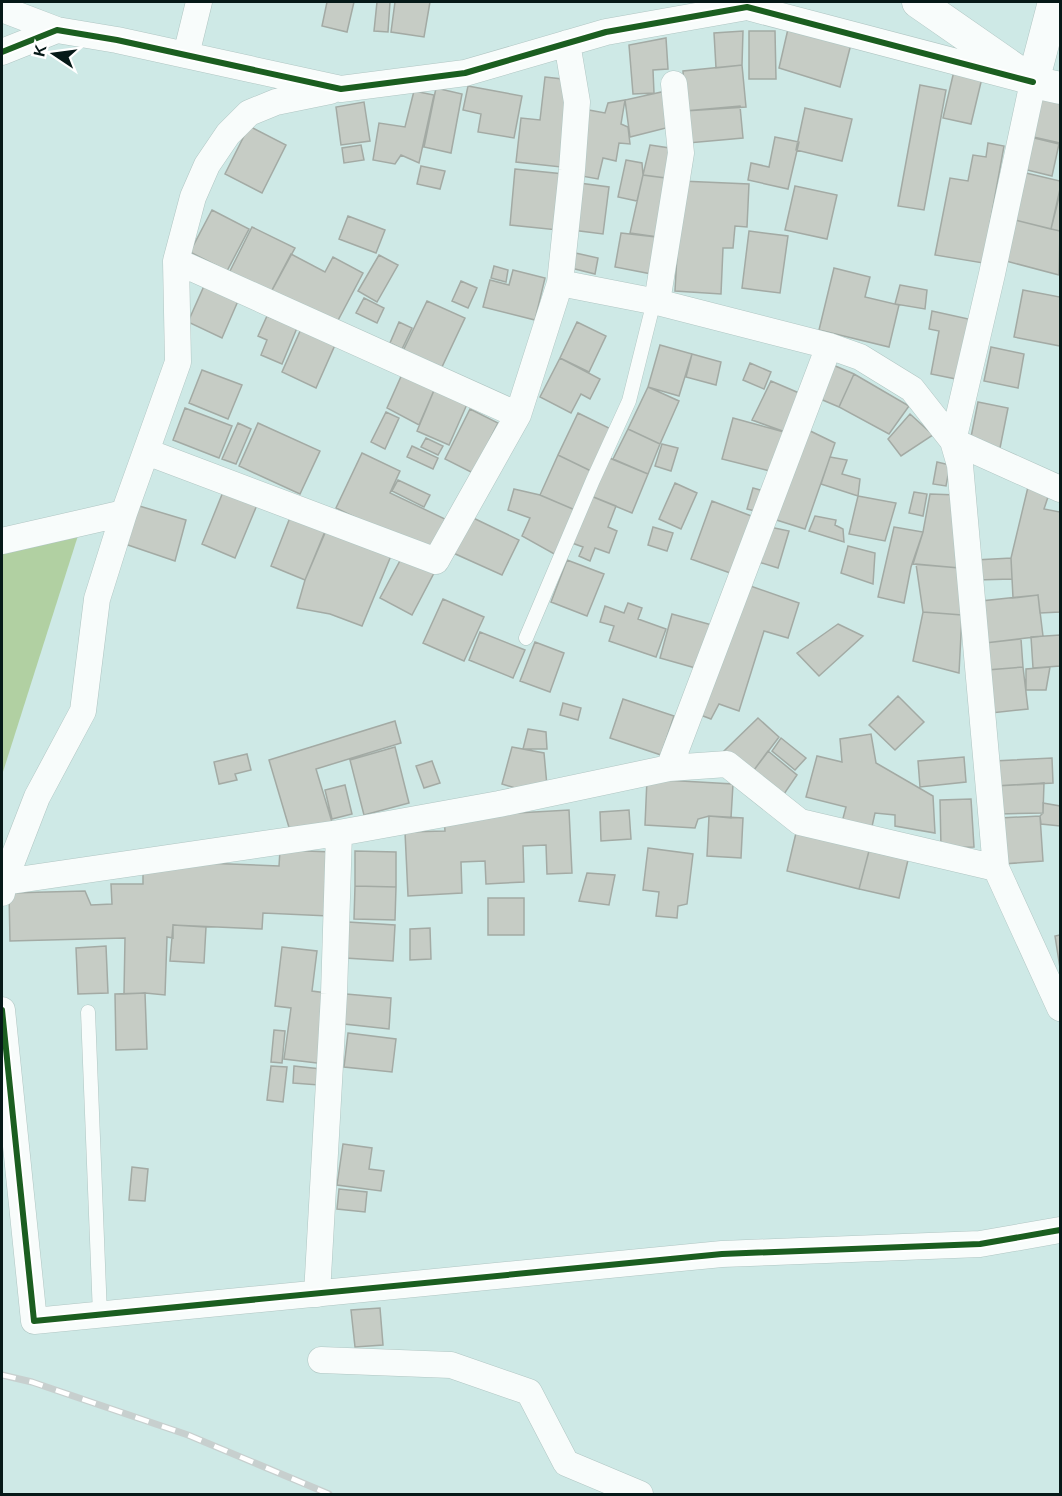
<svg xmlns="http://www.w3.org/2000/svg" width="1062" height="1496" font-family="Arial,sans-serif">
<rect width="100%" height="100%" fill="#cee9e6"/>
<!-- forest -->
<path fill="#b1d0a2" d="M82 523 2 775V541Z"/>
<!-- building -->
<path fill="#c6ccc5" stroke="#a3aaa4" stroke-width="1.5" d="M327 2H354L347 32 322 26Z
M377 2H390L388 32 374 31Z
M395 2H430L424 37 391 32Z
M788 29 851 44 840 87 779 68Z
M743 31 742 65 716 68 714 33Z
M749 31H775L776 79H749Z
M666 38 668 69 653 70 654 93 633 94 629 45Z
M742 65 746 107 685 111 683 71Z
M954 71 982 78 971 124 943 118Z
M545 77 571 80 561 167 516 162 521 118 540 120Z
M920 85 946 90 924 210 898 206Z
M468 86 522 96 514 138 478 132 481 114 463 110Z
M436 88 462 94 451 153 424 147Z
M414 91 434 95 419 163 401 155 395 164 373 160 379 123 405 127Z
M666 91 670 127 630 137 625 100Z
M1037 96 1060 101V143L1029 136Z
M625 100 621 124 628 127 630 144 619 143 616 161 603 158 598 179 576 175 583 109 605 113 608 103Z
M364 102 370 141 341 145 336 107Z
M740 106 743 138 688 143 685 111Z
M805 108 852 119 842 161 796 150Z
M249 126 286 145 262 193 225 174Z
M1026 136 1059 144 1052 176 1019 168Z
M775 137 799 142 788 189 748 180 751 163 769 167Z
M988 143 1004 146 983 263 935 255 950 178 968 181 973 155 986 157Z
M361 145 364 160 344 163 342 148Z
M650 145 676 149 673 179 643 175Z
M626 160 642 163 643 175 637 201 618 197Z
M421 166 445 171 440 189 417 184Z
M515 169 564 174 558 230 510 225Z
M1026 173 1060 181V189L1051 229 1015 220Z
M643 175 673 179 665 238 630 233Z
M681 181 749 184 747 227 735 226 733 248H723L721 294 675 291Z
M579 183 609 187 603 234 572 230Z
M795 186 837 195 827 239 785 230Z
M1059 197H1060V231L1051 229Z
M212 210 249 229 227 271 190 252Z
M348 216 385 230 376 253 339 239Z
M1015 220 1060 231 1059 275 1006 261Z
M252 227 295 248 271 292 227 277Z
M749 231 788 236 780 293 742 288Z
M621 233 665 238 662 276 615 267Z
M571 252 598 258 595 274 567 267Z
M291 254 325 272 333 257 363 273 335 326 271 292Z
M379 255 398 265 377 302 358 291Z
M494 266 508 270 506 282 491 278Z
M834 268 870 277 865 297 899 305 889 347 819 330Z
M513 270 545 278 535 320 483 307 490 280 509 285Z
M461 281 477 288 468 308 452 301Z
M900 285 927 290 925 309 895 304Z
M204 286 238 301 222 338 188 322Z
M1023 290 1060 297V346L1014 337Z
M364 298 384 308 377 323 356 313Z
M427 301 465 318 441 369 403 351Z
M932 311 973 320 961 380 931 374 939 331 929 329Z
M267 316 297 328 282 364 261 355 267 340 258 336Z
M399 322 412 328 402 349 390 343Z
M577 322 606 336 589 372 560 358Z
M301 329 335 345 316 388 282 372Z
M660 345 692 354 679 396 648 387Z
M991 347 1024 354 1018 388 984 381Z
M692 354 721 362 716 385 686 377Z
M560 358 600 379 590 399 581 394 571 413 540 397Z
M750 363 771 372 764 389 743 380Z
M833 365 854 374 839 407 818 398Z
M202 370 242 385 228 419 189 403Z
M403 372 435 388 419 425 387 408Z
M854 374 909 406 889 434 839 407Z
M771 381 806 396 788 433 752 420Z
M648 387 679 401 660 444 628 429Z
M435 388 468 402 449 445 417 431Z
M978 402 1008 408 999 453 969 447Z
M185 408 232 426 219 458 173 440Z
M470 409 498 423 473 473 445 459Z
M386 412 399 418 385 449 371 442Z
M578 413 613 430 593 472 558 455Z
M910 414 933 435 901 456 888 439Z
M733 418 784 432 774 472 722 459Z
M238 423 251 429 236 464 222 459Z
M258 423 320 451 300 494 239 466Z
M802 427 835 443 805 529 770 518Z
M628 429 660 444 648 474 613 459Z
M426 438 443 446 438 455 421 447Z
M662 444 678 448 671 471 655 466Z
M412 446 438 458 433 469 407 457Z
M362 453 400 471 390 493 445 519 429 553 336 508Z
M558 455 593 472 575 510 540 495Z
M607 457 648 474 632 513 591 496Z
M830 457 847 460 842 474 860 479 858 496 821 484Z
M937 462 950 465 946 486 933 484Z
M398 480 430 495 424 507 392 491Z
M675 483 697 493 681 529 659 519Z
M1028 487 1049 494 1044 509 1060 512V612L1040 613 1038 595 1013 598 1011 558Z
M753 488 764 491 759 512 747 509Z
M514 489 540 495 575 510 556 555 522 536 530 518 508 510Z
M223 492 257 505 235 558 202 544Z
M914 492 927 494 923 516 909 513Z
M930 494 957 495 959 568 913 564 923 532Z
M591 496 616 506 608 527 617 531 609 553 595 548 590 561 579 556 583 547 572 543Z
M858 496 896 503 885 541 849 534Z
M712 501 754 517 733 574 691 559Z
M136 505 186 520 175 561 122 543Z
M291 515 326 529 305 580 271 566Z
M467 515 519 540 502 575 451 552Z
M815 516 836 520 835 525 843 529 844 542 809 531Z
M328 526 393 551 362 626 330 614 297 608 305 580Z
M765 526 789 531 778 568 752 560Z
M653 527 673 533 667 551 648 545Z
M894 527 923 532 911 567 904 603 878 597Z
M848 546 875 553 873 584 841 573Z
M402 557 434 573 412 615 380 598Z
M1011 558 1012 579 976 580 975 560Z
M567 560 604 574 587 616 551 602Z
M916 564 959 568 962 615 923 612Z
M739 582 799 603 788 638 764 631 739 711 719 704 711 719 690 711Z
M1038 595 1043 636 985 643 981 601Z
M443 599 484 617 464 661 423 643Z
M628 603 642 608 638 619 666 629 656 657 609 641 614 626 600 622 605 606 624 613Z
M923 612 962 615 959 673 913 661Z
M672 614 712 625 699 669 660 658Z
M838 624 863 636 819 676 797 653Z
M480 632 525 650 513 678 469 660Z
M1060 635V666L1033 668 1031 637Z
M1021 639 1023 667 987 670 985 643Z
M535 642 564 653 550 692 520 681Z
M1023 667 1028 709 991 713 987 670Z
M1050 667 1046 690H1026V669Z
M898 696 924 722 895 750 869 725Z
M623 699 674 716 661 755 610 738Z
M563 703 581 708 578 720 560 715Z
M758 718 779 737 751 774 724 751Z
M395 721 401 743 316 769 332 822 291 834 269 760Z
M528 729 546 732 547 749H523Z
M871 734 876 763 933 796 935 833 895 826V815L875 813 871 831 841 826 846 807 806 797 817 756 842 762 840 739Z
M781 738 806 758 795 770 772 751Z
M395 747 409 803 364 815 350 760Z
M512 747 544 753 547 786 525 791 502 784Z
M768 751 797 775 782 797 751 774Z
M247 754 251 770 235 774 237 780 219 784 214 762Z
M964 757 966 782 920 787 918 761Z
M1052 758 1053 783 996 786 994 761Z
M432 761 440 783 424 788 416 766Z
M647 779 733 784 731 818 709 816 698 819 695 828 645 825Z
M1044 783 1043 813 999 814 996 786Z
M345 785 352 814 332 819 325 790Z
M971 799 974 847 941 848 940 800Z
M1043 803 1060 806V826L1041 824 1040 816 1043 813Z
M569 810 572 873 547 874 546 845 523 846 524 882 486 884 485 861 461 862 462 893 408 896 405 832 445 831 444 817Z
M629 810 631 839 601 841 600 812Z
M709 816 743 818 741 858 707 856Z
M1040 816 1043 861 1003 864 999 818Z
M796 833 869 851 859 889 787 871Z
M648 848 693 854 687 904 678 906 677 918 656 916 659 892 643 890Z
M280 850 332 852 329 916 263 913 262 929 173 925V938L167 937 165 995 145 993 124 994 125 938 10 941 9 893 85 891 91 905 112 904 111 884H143V871L178 862 279 866Z
M355 851 396 852V887L355 886Z
M869 851 908 860 899 898 859 889Z
M587 873 615 875 609 905 579 901Z
M355 886 396 887 395 920 354 919Z
M488 898H524V935H488Z
M348 922 395 925 393 961 345 958Z
M173 925 206 927 204 963 170 961Z
M430 928 431 959 410 960V929Z
M1060 935V968L1055 936Z
M106 946 108 993 78 994 76 948Z
M282 947 317 951 312 991 334 994 325 1064 284 1059 291 1008 275 1006Z
M145 993 147 1049 116 1050 115 994Z
M346 994 391 998 389 1029 344 1024Z
M274 1030 285 1031 282 1063 271 1062Z
M348 1033 396 1039 392 1072 344 1067Z
M271 1066 287 1067 283 1102 267 1100Z
M294 1066 321 1069 319 1085 293 1083Z
M343 1144 372 1148 369 1169 384 1171 381 1191 337 1185Z
M132 1167 148 1169 145 1201 129 1200Z
M339 1189 367 1192 365 1212 337 1209Z
M380 1308 383 1345 355 1347 351 1310Z"/>
<g fill="none" stroke-linecap="round" stroke-linejoin="round">
<defs>
<path id="service" d="M526 638 593 480 629 401 654 301
M88 1012 100 1315"/>
<path id="minor" d="M2 9 57 30
M2 52 57 30 117 40 341 89 465 73 606 32 747 7 1033 82 992 274 953 441
M186 55 199 2
M176 261 518 415 560 283 657 302 829 346 860 357 912 389 953 441
M560 283 572 170 577 102 567 43
M657 302 681 153 674 84
M147 452 436 561 518 415
M1060 489 953 441 960 465 996 868 1060 1008
M2 541 124 513
M669 768 829 346
M4 882 37 797 83 711 97 599 124 513 178 362 176 261 193 197 207 165 228 134 249 113 276 102 330 91
M2 893 4 882 339 833 499 804 669 768 727 764 800 822 996 868
M2 1010 34 1321 722 1254 980 1244 1060 1230
M317 1294 334 994 339 833
M321 1360 451 1365 529 1392 566 1463 640 1494"/>
<path id="tertiary" d="M918 2 1033 82 1060 88
M1033 82 1054 2"/>
</defs>
<!-- service casing -->
<use href="#service" stroke="#b0c6c3" stroke-width="15"/>
<!-- minor casing -->
<use href="#minor" stroke="#b0c6c3" stroke-width="27"/>
<!-- tertiary casing -->
<use href="#tertiary" stroke="#b0c6c3" stroke-width="33"/>
<!-- service -->
<use href="#service" stroke="#f8fcfb" stroke-width="14"/>
<!-- minor -->
<use href="#minor" stroke="#f8fcfb" stroke-width="26"/>
<!-- tertiary -->
<use href="#tertiary" stroke="#f8fcfb" stroke-width="32"/>
<defs>
<path id="rail" d="M2 1375 32 1382 188 1435 329 1494"/>
</defs>
<!-- rail casing -->
<use href="#rail" stroke="#c7cfce" stroke-width="7"/>
<!-- rail -->
<use href="#rail" stroke="#fff" stroke-width="4.5" stroke-dasharray="14" stroke-linecap="butt"/>
<defs>
<path id="cycleway" d="M2 52 57 30 117 40 341 89 465 73 606 32 747 7 1033 82
M2 1010 34 1321 722 1254 980 1244 1060 1230"/>
</defs>
<!-- cycleway casing -->
<use href="#cycleway" stroke="#fff" stroke-width="10"/>
<!-- cycleway -->
<use href="#cycleway" stroke="#1b5e20" stroke-width="6"/>
</g>
<!-- border -->
<rect width="1062" height="1496" fill="none" stroke="#061918" stroke-width="6"/>
<!-- north arrow -->
<g transform="translate(54 54) rotate(283)" stroke="#ffffff" stroke-width="4.5" paint-order="stroke">
<path d="M0-4.5L10 22L0 15L-10 22Z" fill="#061918"/>
<text y="-9" font-size="16" font-weight="bold" text-anchor="middle" fill="#061918">K</text>
</g>
</svg>
